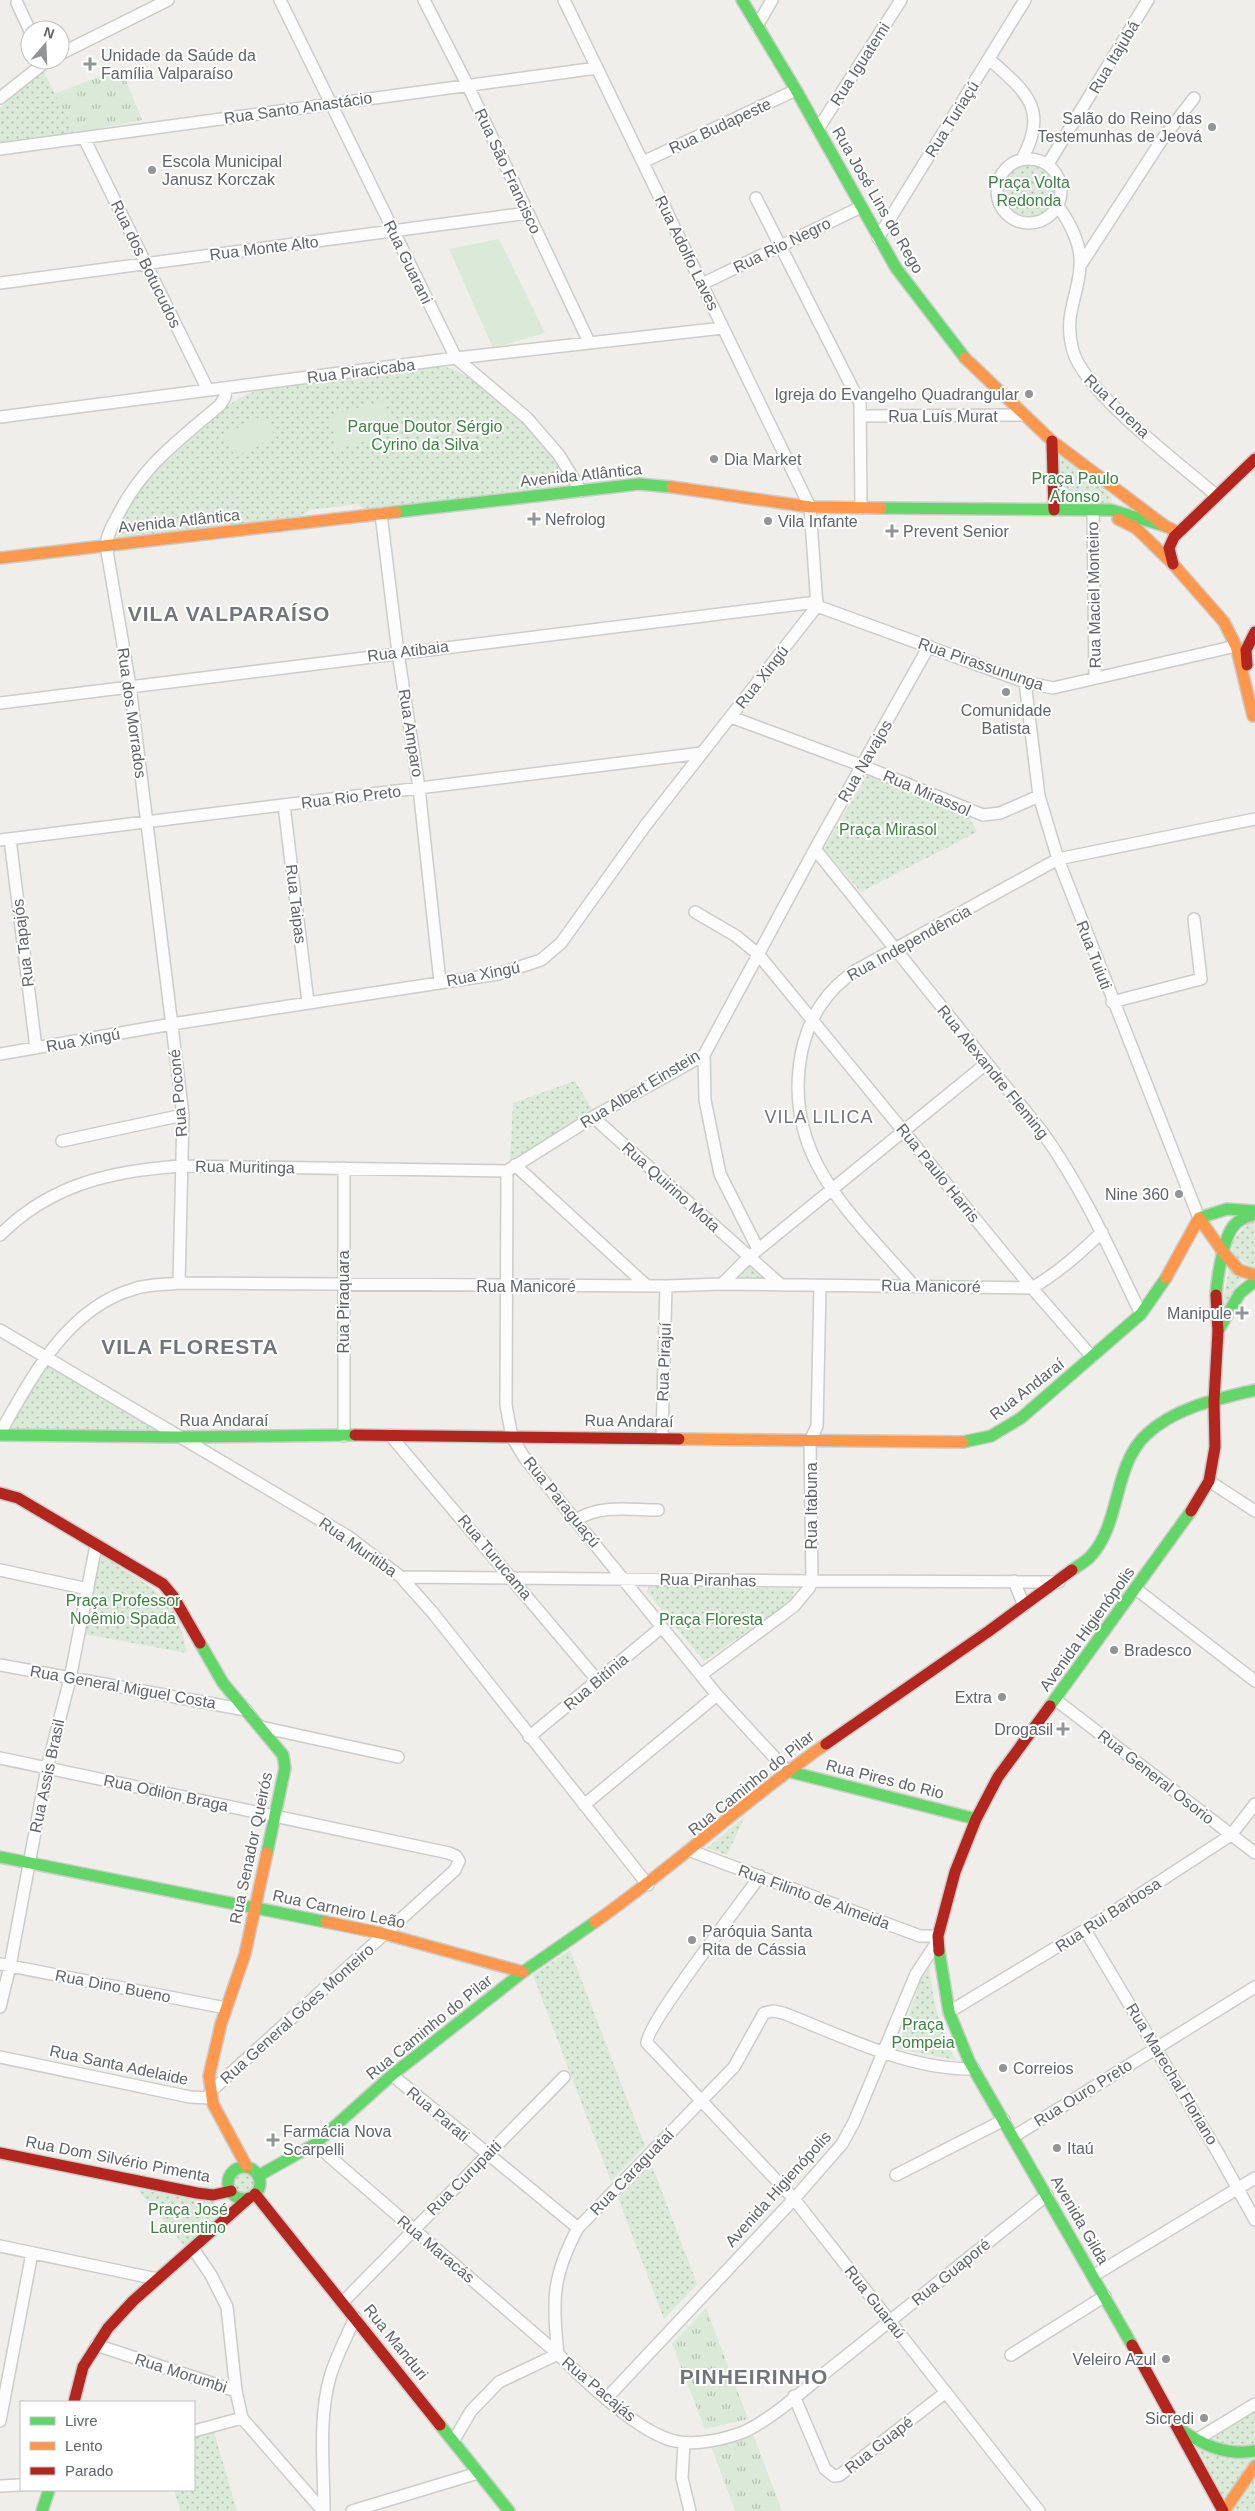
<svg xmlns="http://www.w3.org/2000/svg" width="1255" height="2511" font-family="Helvetica,sans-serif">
<defs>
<pattern id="grass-tufts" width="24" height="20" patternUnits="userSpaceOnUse" patternTransform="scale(1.25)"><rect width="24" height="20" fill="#dae9d8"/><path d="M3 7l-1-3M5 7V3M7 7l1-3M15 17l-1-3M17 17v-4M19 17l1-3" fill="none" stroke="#b4c0b3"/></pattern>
<pattern id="park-dots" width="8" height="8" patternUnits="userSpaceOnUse" patternTransform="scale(1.25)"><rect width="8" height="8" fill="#dae9d8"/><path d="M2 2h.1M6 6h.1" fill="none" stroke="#b4c0b3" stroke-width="1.8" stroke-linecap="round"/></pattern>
</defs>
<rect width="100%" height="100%" fill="#efeeea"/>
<!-- grass -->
<path fill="url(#grass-tufts)" d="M121 68 142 120 76 133 54 94Z
M706 2308 748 2419 705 2429 672 2344Z
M753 2434 782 2511H735L711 2446 731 2442Z"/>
<!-- park -->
<path fill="url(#park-dots)" d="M42 69 76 133 0 143V108Z
M1003 191a26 26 0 1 1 52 0a26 26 0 1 1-52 0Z
M440 366C480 371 548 443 567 478L563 485 365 509 358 504 309 510 299 517 119 538 115 532C120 522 125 511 131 501 152 468 225 395 264 389Z
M1064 455 1111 496 1112 501 1109 504H1061L1058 456Z
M868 773 968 815 977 832 861 892 824 849Z
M575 1081 594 1112 510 1160 513 1103Z
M1255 1220V1269L1234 1256 1231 1242 1250 1221Z
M749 1261 774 1281 728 1283Z
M1229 1269 1244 1277 1236 1286 1221 1312Z
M47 1364 167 1435 7 1430Z
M100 1554C122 1570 152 1584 170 1605 179 1617 184 1639 187 1653L84 1634Z
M649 1585 794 1589 792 1601 704 1661 647 1592Z
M745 1816 727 1855 707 1848Z
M570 1950 645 2146 611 2181 533 1975Z
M929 1967C933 1998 939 2033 956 2060L898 2049 922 1976Z
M651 2163 697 2284 664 2319 618 2198Z
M233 2182a11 11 0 1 1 22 0a11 11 0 1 1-22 0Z
M137 2189 213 2202C219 2207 219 2212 216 2219L186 2248Z
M1255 2411V2511H1230L1197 2447Z
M214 2432 237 2511H180L174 2490H194V2436Z"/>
<!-- pitch -->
<path fill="#dae9d8" d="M499 239 545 333 493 348 449 249Z
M385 401 395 433 336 449 330 415Z
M264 415 275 437 235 457 224 435Z"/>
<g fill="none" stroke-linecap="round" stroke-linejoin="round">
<defs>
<path id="street" d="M280 0 456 358 527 418 559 455 581 491
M424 0 468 86 589 342
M17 3 30 31
M757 26 772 0
M60 54 168 0
M989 59C1025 91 1050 109 1022 159
M0 98 48 60
M818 129 901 0
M84 138 208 390
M0 149 597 68
M997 191a32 32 0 1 1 64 0a32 32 0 1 1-64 0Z
M643 162 796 90
M1048 164 1148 0
M756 198 860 403 861 508
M1058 206C1070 223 1082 244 1080 266 1078 299 1063 314 1073 351 1085 393 1181 465 1217 496
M878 238 1025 0
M1080 266 1161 141 1194 98
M0 283 528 213
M702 284 861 207
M861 416 1024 415
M0 417 456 358 723 328
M1093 511 1095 678
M381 514 398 653 419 788 440 982
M817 606 1025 682 1053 688 1236 646
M1025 682 1039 796 1058 859 1199 1218
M0 703 817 602
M731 717 863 766 983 815 1000 813 1039 796
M284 805 308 1002
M10 839 36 1048
M0 840 702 753
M815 849 1043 1133C1083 1189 1111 1252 1141 1314
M695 912 736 936 758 954 1032 1288 1092 1357
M1112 1002 1201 979 1194 919
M0 1054 172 1024 498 974 541 960 561 943 645 826 817 606 810 507 564 0
M704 1055 705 1100 720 1174 758 1249
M593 1117 781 1285
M62 1141 183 1115
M515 1165 647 1286
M507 1171 506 1405 512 1437 524 1457 717 1695 787 1771
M507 1171 593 1117 704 1055 815 849 929 646
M0 1235C51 1184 111 1171 181 1166L507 1171
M179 1283 183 1115 130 686 106 545C107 535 112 526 117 517 142 466 179 440 220 405L225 397 226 388
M722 1284 749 1257 987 1063
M914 1286C852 1214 780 1156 802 1050 810 1016 826 991 855 971L1058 859 1255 819
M0 1330 349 1537 401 1577 433 1613 648 1885
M0 1433C32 1377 67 1308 134 1289 148 1284 165 1285 179 1283L666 1286 722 1284 1032 1288C1059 1272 1079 1254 1102 1232
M390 1435 598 1681
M344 1436V1168
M662 1438 666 1286
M1209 1481 1255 1511
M576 1520C600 1504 631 1510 658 1510
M0 1570 88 1589
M401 1577 812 1581 1059 1582
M1014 1581 1024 1606
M1136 1589 1255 1681
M0 1665 246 1710
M701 1675 794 1606 809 1588 812 1581 810 1441 817 1426 820 1286
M1056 1700 1255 1853
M261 1727 398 1757
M529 1737 662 1627
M0 1758 449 1853 456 1856 459 1861 455 1870 210 2092
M584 1805 717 1695
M691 1851 920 1936H938
M760 1876C744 1899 645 2026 647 2043L794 2199 1039 2511
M1085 1930 1218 2153 1255 2220
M0 1964 226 2008
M0 2007 10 1966 47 1768 70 1679 96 1545
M949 2012 1085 1930 1231 1835 1255 1804
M0 2057 190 2097 211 2098
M392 2075 578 2228
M1013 2137 1255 1987
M315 2144 558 2354
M896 2175 1004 2120
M0 2246 157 2279
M194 2250 211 2275 227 2307 236 2391
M1093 2276 1255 2178
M343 2302 564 2077
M96 2345 236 2391 242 2418 323 2511
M558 2354C552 2301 552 2276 578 2228L734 2067 764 2013 773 2011 783 2013C843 2036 908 2070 974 2069
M1011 2355 1105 2296
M794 2396 825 2469 834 2476 840 2475 946 2392
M606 2399 794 2199 842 2144 854 2122 916 1974 937 1942
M0 2421 32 2253
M194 2431 242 2418
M454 2440 471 2411 499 2382 558 2354C584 2380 640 2434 675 2441 696 2446 726 2439 746 2431 778 2415 811 2383 840 2361 909 2306 978 2251 1047 2195
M1196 2440 1255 2404
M684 2443 682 2478 690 2511
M0 2486 21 2485
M324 2511C324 2467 318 2420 330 2377 336 2356 347 2337 355 2317
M352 2511 478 2473"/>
<path id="fast" d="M742 0 796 90 896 268 965 358
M881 508 1111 510 1165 526
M396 512 639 484 672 487
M1199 1218 1227 1209 1255 1211
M1216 1295C1217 1279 1223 1241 1232 1228 1237 1220 1246 1217 1255 1214
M1218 1331 1240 1293 1255 1281
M0 1435 180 1437 355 1435
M963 1442 991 1436 1021 1418 1141 1314 1166 1278
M1072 1570C1078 1566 1085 1562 1090 1557 1122 1523 1112 1466 1147 1434 1176 1407 1218 1399 1255 1390
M200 1643 223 1683 283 1755 285 1768 267 1853
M1050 1706 1191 1511
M787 1771 976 1819
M0 1857 326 1922
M939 1951 949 2012 969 2061 1132 2345
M228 2183a16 16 0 1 1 32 0a16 16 0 1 1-32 0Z
M258 2176 315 2144 392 2075 523 1972 595 1922
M440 2425 509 2511
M1178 2428C1203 2445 1225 2456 1255 2451
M42 2511 49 2490"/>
<path id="slow" d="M965 358 1052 441 1165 526 1178 532
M672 487 810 507 881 508
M1118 519 1136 528 1173 564 1224 622 1236 646 1253 716
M0 558 396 512
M1199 1218 1223 1252
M1223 1252 1239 1270 1255 1275
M1166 1278 1199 1218
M679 1439 963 1442
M326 1922 385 1934 523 1972
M595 1922C675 1866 746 1799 826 1744
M247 2167 213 2104 209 2076 221 2024 245 1954 267 1853
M1224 2511 1255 2466"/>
<path id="jam" d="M1052 441 1054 510
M1173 564 1169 548 1174 537 1255 459
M1247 665 1246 650 1255 632
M355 1435 679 1439
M0 1493 18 1498 163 1584 173 1596 200 1643
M1191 1511 1209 1481 1215 1447 1214 1401 1218 1331 1216 1295
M826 1744 989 1631 1072 1570
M939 1951 938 1936 955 1872 976 1819 998 1777 1050 1706
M0 2153 197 2193 213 2195 231 2191
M255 2194 440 2425
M1132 2345 1223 2511
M74 2402 83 2367 108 2328 133 2301 249 2198"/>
</defs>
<!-- street casing -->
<use href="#street" stroke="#cccccb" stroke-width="14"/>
<!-- fast casing -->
<use href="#fast" stroke="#cccccb" stroke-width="14"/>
<!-- slow casing -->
<use href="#slow" stroke="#cccccb" stroke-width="14"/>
<!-- jam casing -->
<use href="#jam" stroke="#cccccb" stroke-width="14"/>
<!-- street -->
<use href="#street" stroke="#fdfcfc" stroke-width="11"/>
<!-- fast -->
<use href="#fast" stroke="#63d668" stroke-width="11"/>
<!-- slow -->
<use href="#slow" stroke="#ff974d" stroke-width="11"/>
<!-- jam -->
<use href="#jam" stroke="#b3261e" stroke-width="11"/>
</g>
<!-- markers -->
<g fill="#929495" stroke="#fff" stroke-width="2">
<path d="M87.5 56.5h5v5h5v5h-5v5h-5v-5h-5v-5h5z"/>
<circle cx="1212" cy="127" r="5"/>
<circle cx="152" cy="170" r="5"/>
<circle cx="1029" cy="394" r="5"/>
<circle cx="714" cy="459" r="5"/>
<path d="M531.5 511.5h5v5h5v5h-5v5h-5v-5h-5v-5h5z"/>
<circle cx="768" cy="521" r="5"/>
<path d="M889.5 523.5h5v5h5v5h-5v5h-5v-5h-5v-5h5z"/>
<circle cx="1006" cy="692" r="5"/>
<circle cx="1179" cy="1194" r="5"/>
<path d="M1239.5 1305.5h5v5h5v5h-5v5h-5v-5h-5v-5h5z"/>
<circle cx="1114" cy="1650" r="5"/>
<circle cx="1002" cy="1697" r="5"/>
<path d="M1060.5 1721.5h5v5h5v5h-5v5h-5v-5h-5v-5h5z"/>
<circle cx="692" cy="1940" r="5"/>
<circle cx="1003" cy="2068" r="5"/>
<path d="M270.5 2132.5h5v5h5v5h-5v5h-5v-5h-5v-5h5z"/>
<circle cx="1057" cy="2148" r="5"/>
<circle cx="1166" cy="2359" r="5"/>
<circle cx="1204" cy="2418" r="5"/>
</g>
<g text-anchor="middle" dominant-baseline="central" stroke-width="4" stroke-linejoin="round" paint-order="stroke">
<!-- poi labels -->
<g font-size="16" fill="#606367" stroke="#fff" text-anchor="start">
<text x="101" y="55">Unidade da Saúde da<tspan x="101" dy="18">Família Valparaíso</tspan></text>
<text x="1202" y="118" text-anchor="end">Salão do Reino das<tspan x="1202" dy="18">Testemunhas de Jeová</tspan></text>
<text x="162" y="161">Escola Municipal<tspan x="162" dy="18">Janusz Korczak</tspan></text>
<text x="1019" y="394" text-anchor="end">Igreja do Evangelho Quadrangular</text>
<text x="724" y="459">Dia Market</text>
<text x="545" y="519">Nefrolog</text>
<text x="778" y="521">Vila Infante</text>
<text x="903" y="531">Prevent Senior</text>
<text x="1006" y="710" text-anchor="middle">Comunidade<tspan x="1006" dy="18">Batista</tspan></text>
<text x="1169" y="1194" text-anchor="end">Nine 360</text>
<text x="1232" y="1313" text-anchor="end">Manipule</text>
<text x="1124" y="1650">Bradesco</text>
<text x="992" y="1697" text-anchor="end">Extra</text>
<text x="1053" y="1729" text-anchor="end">Drogasil</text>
<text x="702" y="1931">Paróquia Santa<tspan x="702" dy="18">Rita de Cássia</tspan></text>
<text x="1013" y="2068">Correios</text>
<text x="283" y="2131">Farmácia Nova<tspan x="283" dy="18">Scarpelli</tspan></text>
<text x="1067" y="2148">Itaú</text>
<text x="1156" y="2359" text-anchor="end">Veleiro Azul</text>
<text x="1194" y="2418" text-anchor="end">Sicredi</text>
</g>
<!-- street labels -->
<g font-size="16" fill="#606367" stroke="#fff">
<text transform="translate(1114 57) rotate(-59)">Rua Itajubá</text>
<text transform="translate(860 64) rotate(-57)">Rua Iguatemi</text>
<text transform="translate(298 108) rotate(-8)">Rua Santo Anastácio</text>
<text transform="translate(952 119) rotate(-58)">Rua Turiaçú</text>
<text transform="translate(720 126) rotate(-25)">Rua Budapeste</text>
<text transform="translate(508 171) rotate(65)">Rua São Francisco</text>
<text transform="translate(878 200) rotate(60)">Rua José Lins do Rego</text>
<text transform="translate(782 245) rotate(-26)">Rua Rio Negro</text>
<text transform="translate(264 248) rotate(-7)">Rua Monte Alto</text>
<text transform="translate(687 253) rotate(64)">Rua Adolfo Laves</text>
<text transform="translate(408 262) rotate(64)">Rua Guarani</text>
<text transform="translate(146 264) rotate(64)">Rua dos Botucudos</text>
<text transform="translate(361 371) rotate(-7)">Rua Piracicaba</text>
<text transform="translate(1117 406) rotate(44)">Rua Lorena</text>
<text x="943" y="416">Rua Luís Murat</text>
<text transform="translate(581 475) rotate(-6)">Avenida Atlântica</text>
<text transform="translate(179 521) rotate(-6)">Avenida Atlântica</text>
<text transform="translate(1094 595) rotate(-91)">Rua Maciel Monteiro</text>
<text transform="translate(408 651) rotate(-7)">Rua Atibaia</text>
<text transform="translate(981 664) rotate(19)">Rua Pirassununga</text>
<text transform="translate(762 677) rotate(-52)">Rua Xingú</text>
<text transform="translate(132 713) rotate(82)">Rua dos Morrados</text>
<text transform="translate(411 733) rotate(81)">Rua Amparo</text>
<text transform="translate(865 761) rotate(-60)">Rua Navajos</text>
<text transform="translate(927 793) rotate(23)">Rua Mirassol</text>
<text transform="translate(351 797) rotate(-7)">Rua Rio Preto</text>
<text transform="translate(296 904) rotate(83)">Rua Taipas</text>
<text transform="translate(23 943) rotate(-97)">Rua Tapajós</text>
<text transform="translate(909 943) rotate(-29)">Rua Independência</text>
<text transform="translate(1094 955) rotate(69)">Rua Tuiuti</text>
<text transform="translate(483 974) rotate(-11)">Rua Xingú</text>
<text transform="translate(83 1040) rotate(-10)">Rua Xingú</text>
<text transform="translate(993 1072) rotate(51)">Rua Alexandre Fleming</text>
<text transform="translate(640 1089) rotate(-31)">Rua Albert Einstein</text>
<text transform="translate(178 1093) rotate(-95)">Rua Poconé</text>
<text transform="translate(245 1167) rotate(1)">Rua Muritinga</text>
<text transform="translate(938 1173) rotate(51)">Rua Paulo Harris</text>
<text transform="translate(671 1187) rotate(42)">Rua Quirino Mota</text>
<text x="526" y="1286">Rua Manicoré</text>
<text transform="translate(931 1286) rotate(1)">Rua Manicoré</text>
<text transform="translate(343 1302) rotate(-90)">Rua Piraquara</text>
<text transform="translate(664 1362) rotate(-88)">Rua Pirajuí</text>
<text transform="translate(1027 1389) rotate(-38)">Rua Andaraí</text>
<text x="224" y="1420">Rua Andaraí</text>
<text transform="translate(629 1421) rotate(1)">Rua Andaraí</text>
<text transform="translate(562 1502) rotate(51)">Rua Paraguaçú</text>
<text transform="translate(811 1506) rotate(-90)">Rua Itabuna</text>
<text transform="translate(358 1547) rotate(35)">Rua Muritiba</text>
<text transform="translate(495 1557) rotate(50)">Rua Turucama</text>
<text transform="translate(708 1580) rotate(1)">Rua Piranhas</text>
<text transform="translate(1087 1629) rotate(-54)">Avenida Higienópolis</text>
<text transform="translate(596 1682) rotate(-40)">Rua Bitínia</text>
<text transform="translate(123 1687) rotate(10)">Rua General Miguel Costa</text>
<text transform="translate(47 1776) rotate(-78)">Rua Assis Brasil</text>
<text transform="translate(1156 1777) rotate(38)">Rua General Osorio</text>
<text transform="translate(885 1779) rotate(14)">Rua Pires do Rio</text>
<text transform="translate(751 1783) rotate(-39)">Rua Caminho do Pilar</text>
<text transform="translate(166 1793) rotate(12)">Rua Odilon Braga</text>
<text transform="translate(251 1848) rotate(-78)">Rua Senador Queirós</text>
<text transform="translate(814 1897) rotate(20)">Rua Filinto de Almeida</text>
<text transform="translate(339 1909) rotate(12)">Rua Carneiro Leão</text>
<text transform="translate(1108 1915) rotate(-33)">Rua Rui Barbosa</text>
<text transform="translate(113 1986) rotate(11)">Rua Dino Bueno</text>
<text transform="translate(297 2014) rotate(-42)">Rua General Góes Monteiro</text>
<text transform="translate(429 2027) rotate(-39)">Rua Caminho do Pilar</text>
<text transform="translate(119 2065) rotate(12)">Rua Santa Adelaide</text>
<text transform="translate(1172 2074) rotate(59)">Rua Marechal Floriano</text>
<text transform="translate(1083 2093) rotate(-32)">Rua Ouro Preto</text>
<text transform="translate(438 2114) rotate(40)">Rua Parati</text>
<text transform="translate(118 2159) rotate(11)">Rua Dom Silvério Pimenta</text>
<text transform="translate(632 2172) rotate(-46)">Rua Caraguataí</text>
<text transform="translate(464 2178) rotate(-45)">Rua Curupaiti</text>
<text transform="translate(778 2189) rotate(-48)">Avenida Higienópolis</text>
<text transform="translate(1080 2220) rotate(60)">Avenida Gilda</text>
<text transform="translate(436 2249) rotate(40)">Rua Maracás</text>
<text transform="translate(951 2272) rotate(-39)">Rua Guaporé</text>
<text transform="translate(875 2302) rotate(52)">Rua Guaraú</text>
<text transform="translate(396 2342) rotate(51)">Rua Manduri</text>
<text transform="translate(181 2373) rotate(18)">Rua Morumbi</text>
<text transform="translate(599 2389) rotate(40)">Rua Pacajás</text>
<text transform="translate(879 2445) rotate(-38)">Rua Guapé</text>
</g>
<!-- park labels -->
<g font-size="16" fill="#3e8042" stroke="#fff">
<text x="1029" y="182">Praça Volta<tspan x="1029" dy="18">Redonda</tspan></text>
<text x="425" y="426">Parque Doutor Sérgio<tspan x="425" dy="18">Cyrino da Silva</tspan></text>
<text x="1075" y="478">Praça Paulo<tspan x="1075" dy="18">Afonso</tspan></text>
<text x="888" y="829">Praça Mirasol</text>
<text x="123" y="1600">Praça Professor<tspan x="123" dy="18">Noêmio Spada</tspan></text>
<text x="711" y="1619">Praça Floresta</text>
<text x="923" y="2024">Praça<tspan x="923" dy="18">Pompeia</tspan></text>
<text x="188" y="2209">Praça José<tspan x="188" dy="18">Laurentino</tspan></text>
</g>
<!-- neighbourhood labels -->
<g font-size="18" letter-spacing="1" fill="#717579" stroke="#fff">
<text x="819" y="1117">VILA LILICA</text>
</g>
<!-- district labels -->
<g font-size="21" font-weight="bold" letter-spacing="1" fill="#717579" stroke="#fff">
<text x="229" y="613">VILA VALPARAÍSO</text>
<text x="190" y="1346">VILA FLORESTA</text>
<text x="754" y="2376">PINHEIRINHO</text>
</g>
</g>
<!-- legend -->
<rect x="20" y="2401" width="175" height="90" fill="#ffffff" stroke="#bfc1c2"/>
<rect x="30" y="2417" width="25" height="8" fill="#63d668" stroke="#bfc1c2"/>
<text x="65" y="2426" font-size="15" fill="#606367">Livre</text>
<rect x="30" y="2442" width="25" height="8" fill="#ff974d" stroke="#bfc1c2"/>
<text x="65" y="2451" font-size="15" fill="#606367">Lento</text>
<rect x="30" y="2467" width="25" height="8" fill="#b3261e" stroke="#bfc1c2"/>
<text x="65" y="2476" font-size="15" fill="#606367">Parado</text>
<!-- north arrow -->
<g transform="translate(45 45) rotate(19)"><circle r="24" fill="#ffffff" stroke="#bfc1c2"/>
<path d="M0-4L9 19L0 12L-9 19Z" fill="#929495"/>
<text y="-8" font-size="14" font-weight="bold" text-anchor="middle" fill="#606367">N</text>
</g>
</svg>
